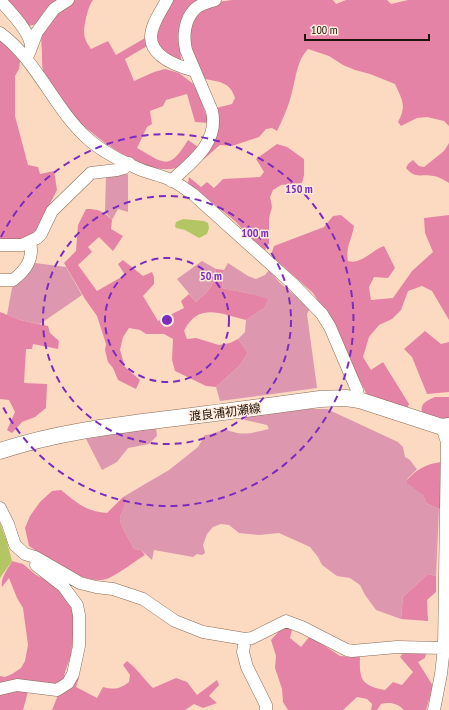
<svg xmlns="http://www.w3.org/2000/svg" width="449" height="710" font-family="'PT Sans Narrow','Noto Sans JP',sans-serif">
<rect width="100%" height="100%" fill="#fcdac2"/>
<!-- green -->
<path fill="#dd98af" d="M128 174V212L118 209 112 220 105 212 106 176Z
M202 261 216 269C214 286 209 291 196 302L177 279Z
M35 263 66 267 82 295 40 324 20 320 7 315 12 288Z
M228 263 248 276 256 279 265 275 269 270 280 283 310 308 307 314 317 388 220 401 216 387 239 366 248 353 238 339 245 332 246 320 263 309 252 294 222 288 224 270Z
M308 409H327L398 442 403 447 405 457C411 459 413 465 417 469L407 479 423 495 426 503 439 509 436 576 428 574 403 597 401 619 376 610 365 595 360 585 350 578 337 576 322 565 318 557 310 547 279 533 259 535 239 533 229 525 221 524 213 527 207 534 203 545 205 553 202 555 197 554 193 557 154 550 152 560 141 550 134 549C131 542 119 524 120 518 121 513 124 505 126 500L123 497 169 470 198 447 205 435C212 435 217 431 224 430 229 430 232 432 237 433 247 435 259 431 269 429L267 425 245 420 239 415Z
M156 427 157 436 149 444 128 448 117 462 102 470 86 439Z"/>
<!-- forest -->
<path fill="#e583a6" d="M6 0H58C47 6 42 13 37 24L28 26Z
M75 0H93C88 6 82 30 85 38 86 42 89 46 91 49L108 41 116 55 145 38 147 46 125 59 134 81 154 72 165 69 179 73 196 86 209 123 195 122 187 94 166 100 163 106 150 111 152 124 147 127 137 148C165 164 169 171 188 140L198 147C192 154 188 163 179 167 144 181 77 125 58 98 53 91 46 80 43 71 42 66 42 59 42 53 42 47 40 38 43 32 51 19 64 9 75 0Z
M172 0H198C190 11 179 23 178 37 178 45 182 54 181 62L159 48C154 28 163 17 172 0Z
M232 0H333L336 4 346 0H387L391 4 408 0H449V126L444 121 427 117 417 118 401 126 398 122C407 105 402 100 395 84L370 74 355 70 343 65 329 56 308 49C297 60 296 77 292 92 289 105 283 119 277 131L272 128 266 129 259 137 232 146 220 145 204 159 201 156C211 140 222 128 216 108L232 104 235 98C230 82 220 82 205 79L192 53 189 29 192 19 199 13 218 2Z
M0 39 20 61 19 69 15 76V116L28 165 38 167 40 174 54 171 57 190 45 213 42 224 30 238 22 240H0Z
M449 143V183C444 180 439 177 434 176 421 173 416 180 406 168L408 164 413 160 419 166 424 167 444 151Z
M277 144 287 147 304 159V175L302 183 281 185 273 190 270 197 272 207 269 218V243L264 252 235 221 188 183 189 177 201 187 207 182 214 188 223 179 260 177 264 172 256 159Z
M86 209C99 209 103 211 112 220L111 229 123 236 113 251 99 237 88 247 92 252 78 265 97 291 125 275 118 264 123 260 143 276 152 272 154 277V284L143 296 158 321 184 308 181 301 189 294 196 302C209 291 214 286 216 269L224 270 222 288 252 294 268 299 263 309 246 320C221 314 198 302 184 331L187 339 196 338 219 345 230 343 238 339 248 353 239 366 216 387 206 386 175 371 172 360 173 339 164 334H146L140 330 129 328 123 337 120 350 125 367 140 380 136 389 118 380 113 368 108 362 105 350 106 344 97 316 85 299 64 263 76 251 78 225Z
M341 215 354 226C352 239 345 248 348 261 361 265 372 250 384 246L395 268 388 278 374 277 369 287 371 300 393 298 412 271 433 252 425 233 424 218 449 215V320L432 291 422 286 408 291 401 310 392 319 379 325 369 337 363 357 371 370 383 362 409 404 407 409 367 395 327 314 313 293 275 259 272 252 274 246 324 227 333 216Z
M0 312 20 320 48 326 50 333 59 341 58 349 33 344 32 349H26L24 383 47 384 46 408 35 417 22 422 12 433 7 430 15 412 9 400 0 399Z
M425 331 441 344 449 342V392L427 394 412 357 404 349Z
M435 397H449V420L424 417C418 405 424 402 435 397Z
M441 462 442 505 439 509 426 503 423 495 407 483V480C417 469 426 464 441 462Z
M61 490C77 503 85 511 107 513L123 497 126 499C125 505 121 513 120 518 119 524 131 542 134 549L141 550 145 555C134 562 120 573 109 578 87 588 47 558 29 546L25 528 30 516 40 502 52 491Z
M12 561 23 564 36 575 52 583 61 591 72 607 75 618 71 655 64 675 79 678 76 687 97 698 103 687C114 690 120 689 129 682L130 675 123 665 127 661C138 669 144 680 153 688L176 678 187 682 197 695 217 680 219 685 209 696 217 703 203 708 194 704 185 710H52L60 690 31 681 23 710H0V676L5 677 12 674 21 668 25 661 28 645 23 608 17 598 9 578 2 587C0 578 8 569 12 561Z
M428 574 436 576V592L427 600 428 621 401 619 403 597Z
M283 627H289L292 630 290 638 301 647 310 636 340 656 360 657C359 680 362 686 385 690L393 682 402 685 413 672 400 657 404 652 426 654 425 658 418 662 433 686 426 710H404C397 703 390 702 381 704L377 710H371L372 704 367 699 357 697 343 710H288L283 702 282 689 275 668 276 656 271 640Z"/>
<!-- water -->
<path fill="#b4c664" d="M183 219 204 221 208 223 209 228 207 234 199 238 185 230 176 228 175 226 176 222Z
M0 523 7 542 12 561 0 578Z"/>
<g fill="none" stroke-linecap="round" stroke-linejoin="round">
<defs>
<path id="minor" d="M0 0C9 11 31 32 31 47 31 50 28 55 26 58
M167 0C161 11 151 25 151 37 151 58 180 67 195 71
M0 33C37 60 53 107 87 138 99 149 121 161 137 168 148 173 160 175 171 180 179 184 187 190 194 195L293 284 322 314 330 327 357 390 359 400
M31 48 37 32 54 9 68 0
M171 181C192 162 219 143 212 111L186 50C183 37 184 20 195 9 200 4 209 2 215 0
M0 245H22L37 238 41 234 52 211 91 173 117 170 124 168 129 163
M0 280H13C26 270 34 259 30 242
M0 508 8 524 15 545 25 554 35 557 80 583 96 587 113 589 143 599 175 621 203 632 245 639 252 638 286 621 302 627 347 650 352 651 397 647 444 648
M245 639 243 652 247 667 266 705V710
M0 689 17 685 57 690 68 683 73 674 79 646V615L77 605 63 586 36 565
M434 710 441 674 444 648 447 442 442 427"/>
<path id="major" d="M0 451C54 433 110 426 167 419 218 413 269 406 320 399L346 398 359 400 442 427 449 426"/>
</defs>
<!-- minor casing -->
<use href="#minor" stroke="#896c57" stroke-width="13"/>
<!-- major casing -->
<use href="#major" stroke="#896c57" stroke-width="17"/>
<!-- minor -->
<use href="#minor" stroke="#fff" stroke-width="12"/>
<!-- major -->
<use href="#major" stroke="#fff" stroke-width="16"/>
</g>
<!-- distance rings -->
<g fill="none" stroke="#7b2cbf" stroke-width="2" stroke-dasharray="7 5">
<circle cx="167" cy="320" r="62"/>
<circle cx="167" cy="320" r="124"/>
<path d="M1 237A186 186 0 1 1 1 403"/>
</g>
<g text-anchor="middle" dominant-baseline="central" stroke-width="3" stroke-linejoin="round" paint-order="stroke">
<!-- street labels -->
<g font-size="12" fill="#1f140b" stroke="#ffebdc">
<text transform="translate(225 412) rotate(-7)">渡良浦初瀬線</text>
</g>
</g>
<circle cx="167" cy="320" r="6" fill="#7b2cbf" stroke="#ffebdc" stroke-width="2"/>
<g font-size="12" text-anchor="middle" font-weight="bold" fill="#7b2cbf" stroke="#ffebdc" stroke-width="3" stroke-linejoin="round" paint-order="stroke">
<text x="299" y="193">150 m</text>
<text x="255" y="237">100 m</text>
<text x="211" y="280">50 m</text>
</g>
<!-- scale -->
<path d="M305 34v6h124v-6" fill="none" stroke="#1f140b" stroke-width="2"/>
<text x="311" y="34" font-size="12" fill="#1f140b" stroke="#ffebdc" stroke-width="3" paint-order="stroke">100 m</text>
</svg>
